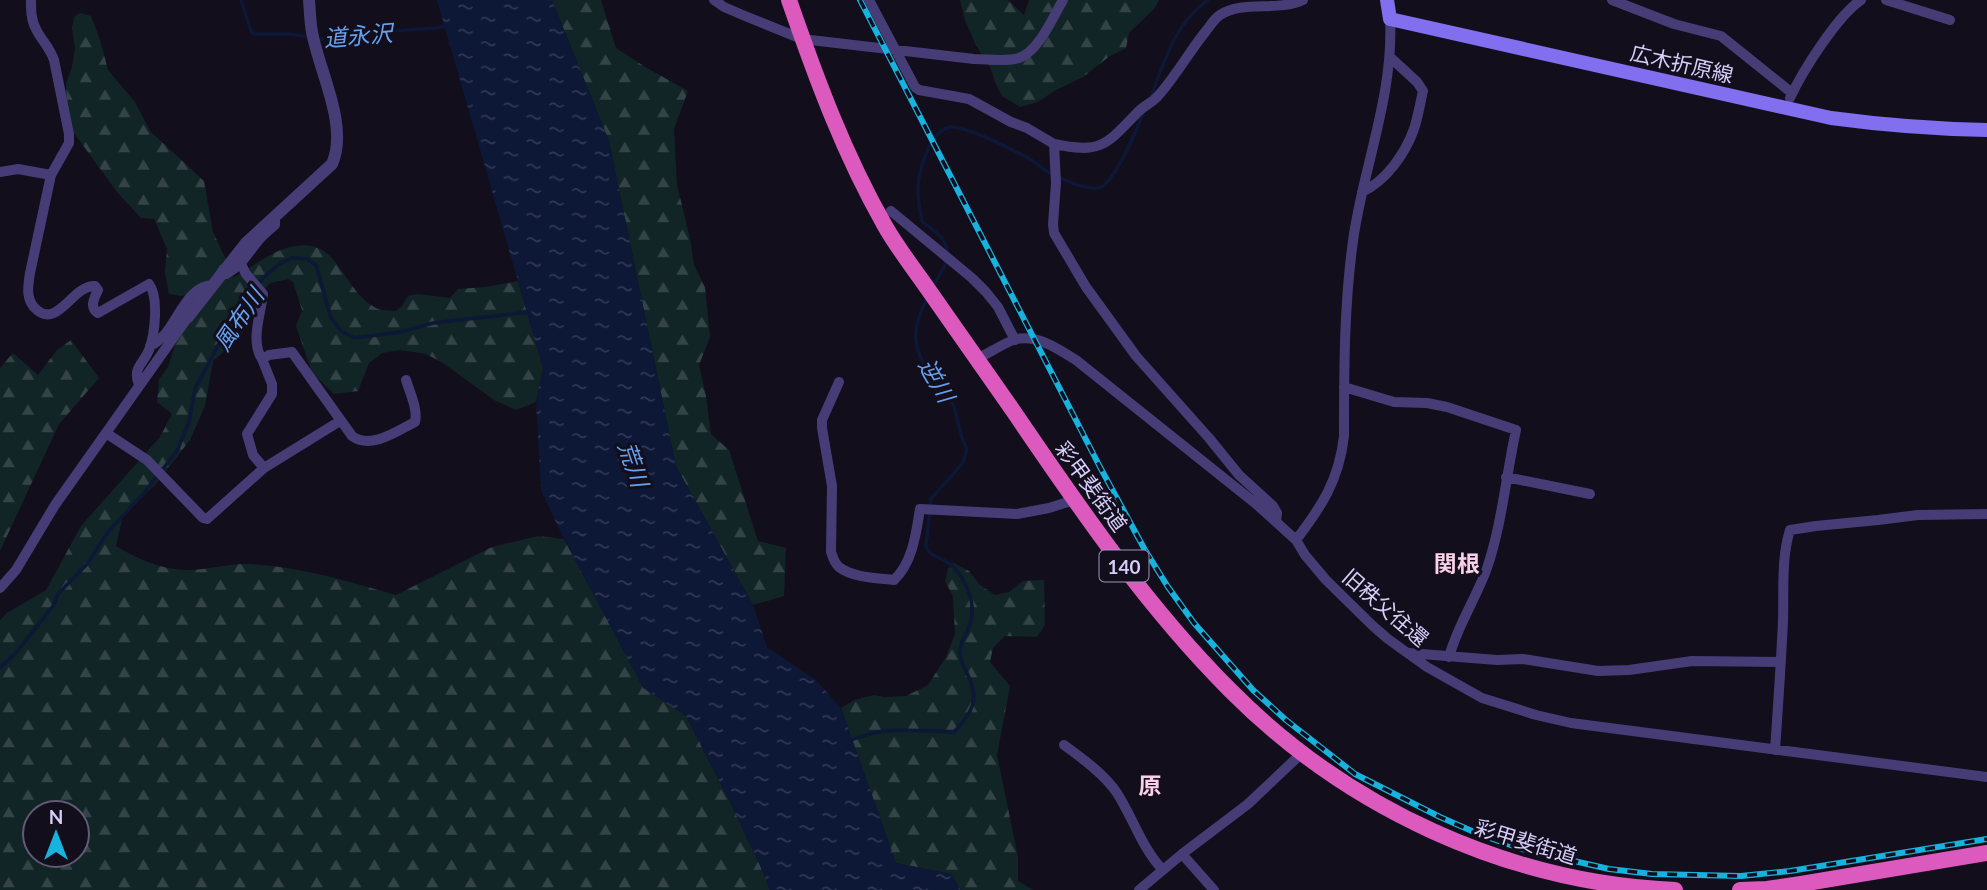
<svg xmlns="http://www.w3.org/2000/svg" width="1987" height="890" font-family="Lato,'Noto Sans JP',sans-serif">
<defs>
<pattern id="forest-firs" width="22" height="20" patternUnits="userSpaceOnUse" patternTransform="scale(1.75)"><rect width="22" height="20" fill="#112426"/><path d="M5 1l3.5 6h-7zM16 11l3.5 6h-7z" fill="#334346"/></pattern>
<pattern id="water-ripples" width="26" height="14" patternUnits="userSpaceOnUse" patternTransform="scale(1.75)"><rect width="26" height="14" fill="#0d1736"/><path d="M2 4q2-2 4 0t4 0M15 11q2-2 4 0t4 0" fill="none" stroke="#303854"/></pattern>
</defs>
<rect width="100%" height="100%" fill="#120e1c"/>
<!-- forest -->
<path fill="url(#forest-firs)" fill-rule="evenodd" d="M552 0H601L616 48 647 68 688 91 674 129 677 185 690 238 694 265 705 287 710 337 699 365 706 396 711 434 729 450 758 541 786 548 784 596 753 605 676 466 609 141Z
M960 0H1008L1024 15 1029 0H1159L1154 9 1129 33 1126 48 1110 56 1083 77 1054 91 1038 102 1020 107 1002 96 995 82 991 69 976 45 965 20Z
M80 13 91 16 100 40 108 70 135 102 150 131 204 181 213 232 234 277C251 268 269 253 287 248 339 233 339 286 374 307 380 311 388 310 395 311L402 306 408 296 418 294 450 298 458 289 486 287 518 281 543 368 536 402 516 410 494 400 443 363 426 354 400 350 382 353 369 363 358 391 334 394 312 373 296 326 302 310 293 282 289 279 270 283 252 304 241 337 213 361 205 406 190 440 154 486 123 515 116 546C137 559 160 569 186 570 207 570 228 563 250 564 300 567 348 581 396 595L492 547 538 536 564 539 643 687 686 716 729 800 759 863 770 890H0V620L7 613 46 590 81 526 160 437 172 414 157 402 159 379 168 367 176 342 198 293 181 296 169 294 165 273 167 249 154 219 141 218 117 192 74 133 67 106 66 84 72 67 75 49 72 28 74 17ZM35 813H77V855H35Z
M71 340 99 378 59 424 0 551V368L13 353 38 375 57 350Z
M952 562 969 571 980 585 995 595 1009 592 1023 581 1044 580 1045 625 1037 637 1005 636 993 648 990 662 1010 686 997 755 1018 857V881L1033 890H961L951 874 896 863 841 708 854 700 874 695 884 697 906 696 928 685 946 657 955 634 953 596 945 581 948 569Z"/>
<!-- water -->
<path fill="url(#water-ripples)" d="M437 0H552L609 141 676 466 753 605 767 647 816 680 841 708 896 863 952 874 961 890H770L759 863 729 800 686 716 643 688 564 539 541 490 536 402 543 368Z"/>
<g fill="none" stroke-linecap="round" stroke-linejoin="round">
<!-- stream -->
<path stroke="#0d1736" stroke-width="3.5" d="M241 0 251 31 254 34H290L309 37
M317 39H322L360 33 437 28 448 25
M1150 99C1165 61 1173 25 1208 0
M932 288C941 273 956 254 940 236 935 231 928 227 922 221 916 195 916 178 926 154 930 143 937 130 950 127 958 126 967 131 975 133 994 140 1011 149 1028 158 1036 162 1042 169 1050 173 1061 179 1090 192 1101 187 1117 178 1138 127 1145 109
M0 668 16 653 53 606 58 594 87 564 108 532 144 493 177 451 189 422 195 389 231 321 263 278 280 263 293 258 307 259 316 265 331 318 341 331 354 338 401 332 433 323 530 312
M849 741C885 725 917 731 954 732 972 713 980 700 968 675 964 666 959 660 960 650 961 641 967 633 970 624 974 613 972 598 967 588 963 578 957 568 947 562 939 557 931 557 926 547L931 499 963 463 967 449C959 436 959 421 954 407 949 395 940 385 932 375 910 348 912 328 927 298"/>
<!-- minor -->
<path stroke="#463d77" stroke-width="10" d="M31 0C31 10 31 20 36 29 41 40 49 46 54 60L69 134V143L51 175 30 273C28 286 25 300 37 310 58 328 73 285 95 286L98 290C94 299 89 307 98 313L149 284C159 297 155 334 149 350 143 365 132 367 139 385
M714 0 724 7 745 16 802 39 974 59C988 59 1006 62 1019 58 1039 51 1053 17 1063 0
M869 0 915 87 919 90 969 99 1011 122 1027 128 1054 144 1056 183 1053 224 1054 233 1086 287 1136 356 1209 438 1239 475 1273 506 1277 513 1276 522
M1612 0 1674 24 1721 36 1792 93
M1886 0 1950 20
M1790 98C1802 72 1837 16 1861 0
M1054 144C1101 154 1106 145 1137 113 1143 106 1152 103 1158 96 1176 76 1189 52 1206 31 1210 26 1214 19 1220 15 1243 0 1277 12 1303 0
M0 172 18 169 51 175
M1362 192C1386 181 1405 154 1414 129 1418 117 1420 104 1423 91L1417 82 1391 58
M891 211 972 278 986 292 998 307 1015 340
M241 264 246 274 263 294C261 313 250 342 262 359
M222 273 226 274C242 266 247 254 258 241 263 235 269 230 275 225V216
M150 346C177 334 181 288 212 285
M977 359C989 353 1001 345 1013 340 1036 333 1058 349 1076 360L1255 503 1296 540 1305 555 1326 580 1373 626 1388 639 1427 667 1482 698 1536 715 1571 723 1987 777
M839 382 822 420V428L832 486 831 552C833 557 834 563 839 567 853 578 878 578 894 580 913 562 916 533 920 509L1017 514 1049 508 1074 500
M1344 387 1394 402 1427 403 1447 407 1516 430C1506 476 1502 524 1487 568 1476 599 1458 624 1449 657
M106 433 147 460 203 518 207 519 264 468 340 421
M264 468 253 455 247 434 272 394V384L262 359 269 355 292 352 352 436C371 450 397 431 415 422 418 409 410 393 406 380
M1506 477 1590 494
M1296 540C1322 506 1339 480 1344 436 1344 369 1344 301 1354 234 1365 163 1394 92 1390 19
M0 588 16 570 55 505 188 317
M1409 653 1497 660 1523 659 1598 671 1629 670 1692 661 1781 662
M1064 745C1082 758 1105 775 1117 793 1133 818 1142 848 1162 869
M1775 750C1778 707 1781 664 1783 621 1784 592 1781 558 1790 530L1816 526 1878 520 1918 515 1987 514
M1139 890 1182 854
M1214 890 1182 854 1248 804 1303 752"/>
<!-- tertiary -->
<path stroke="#463d77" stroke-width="12" d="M188 317 246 243 332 164C349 126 319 71 312 32 310 22 310 11 309 0"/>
<!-- secondary -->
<path stroke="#816ff0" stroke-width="14" d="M1387 0 1390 19 1831 118C1883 125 1934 129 1987 130"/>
<!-- trunk -->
<path stroke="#dc5abe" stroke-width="16" d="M789 0C816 78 844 154 885 226 898 249 915 270 930 292 958 332 986 372 1014 412 1080 509 1147 607 1230 690 1347 808 1508 883 1675 890
M1740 890 1767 889 1801 884 1987 853"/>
<defs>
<path id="rail" d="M860 0 1100 467 1145 550 1168 587 1194 623 1253 690 1286 720 1355 774 1440 817 1481 835 1522 849 1609 869 1652 874 1741 876 1790 871 1987 839"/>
</defs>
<!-- rail casing -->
<use href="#rail" stroke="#17b2dd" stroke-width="6"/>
<!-- rail -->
<use href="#rail" stroke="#120e1c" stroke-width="3.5" stroke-dasharray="10" stroke-linecap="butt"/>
</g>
<g text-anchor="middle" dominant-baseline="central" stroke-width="6" stroke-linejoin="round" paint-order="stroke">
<!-- shield labels -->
<rect fill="#120e1c" stroke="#9d94b7" stroke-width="2" x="1099.5" y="550.5" width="49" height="31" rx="5"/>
<g font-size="19" font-weight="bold" fill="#d8cefa">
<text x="1124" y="566">140</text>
</g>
<!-- street labels -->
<g font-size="21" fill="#d8cefa" stroke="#120e1c">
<text transform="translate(1682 63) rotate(13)">広木折原線</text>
<text transform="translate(1092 486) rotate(54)">彩甲斐街道</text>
<text transform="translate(1386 607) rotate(41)">旧秩父往還</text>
<text transform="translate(1526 841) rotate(17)">彩甲斐街道</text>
</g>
<!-- water labels -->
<g font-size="23" font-style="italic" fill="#67a0ef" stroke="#120e1c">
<text transform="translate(358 35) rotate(-5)">道永沢</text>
<text transform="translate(238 319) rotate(-56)">風布川</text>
<text transform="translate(937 380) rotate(60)">逆川</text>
<text transform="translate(634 464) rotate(71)">荒川</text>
</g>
<!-- neighbourhood labels -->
<g font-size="23" font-weight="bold" fill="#fad0e6" stroke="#120e1c">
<text x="1457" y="563">関根</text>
<text x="1150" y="785">原</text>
</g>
</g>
<!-- north arrow -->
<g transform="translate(56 834)"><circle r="33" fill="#120e1c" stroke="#615b75" stroke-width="2"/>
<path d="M0-5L12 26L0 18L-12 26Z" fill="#17b2dd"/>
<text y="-10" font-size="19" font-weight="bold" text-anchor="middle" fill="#d8cefa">N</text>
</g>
</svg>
